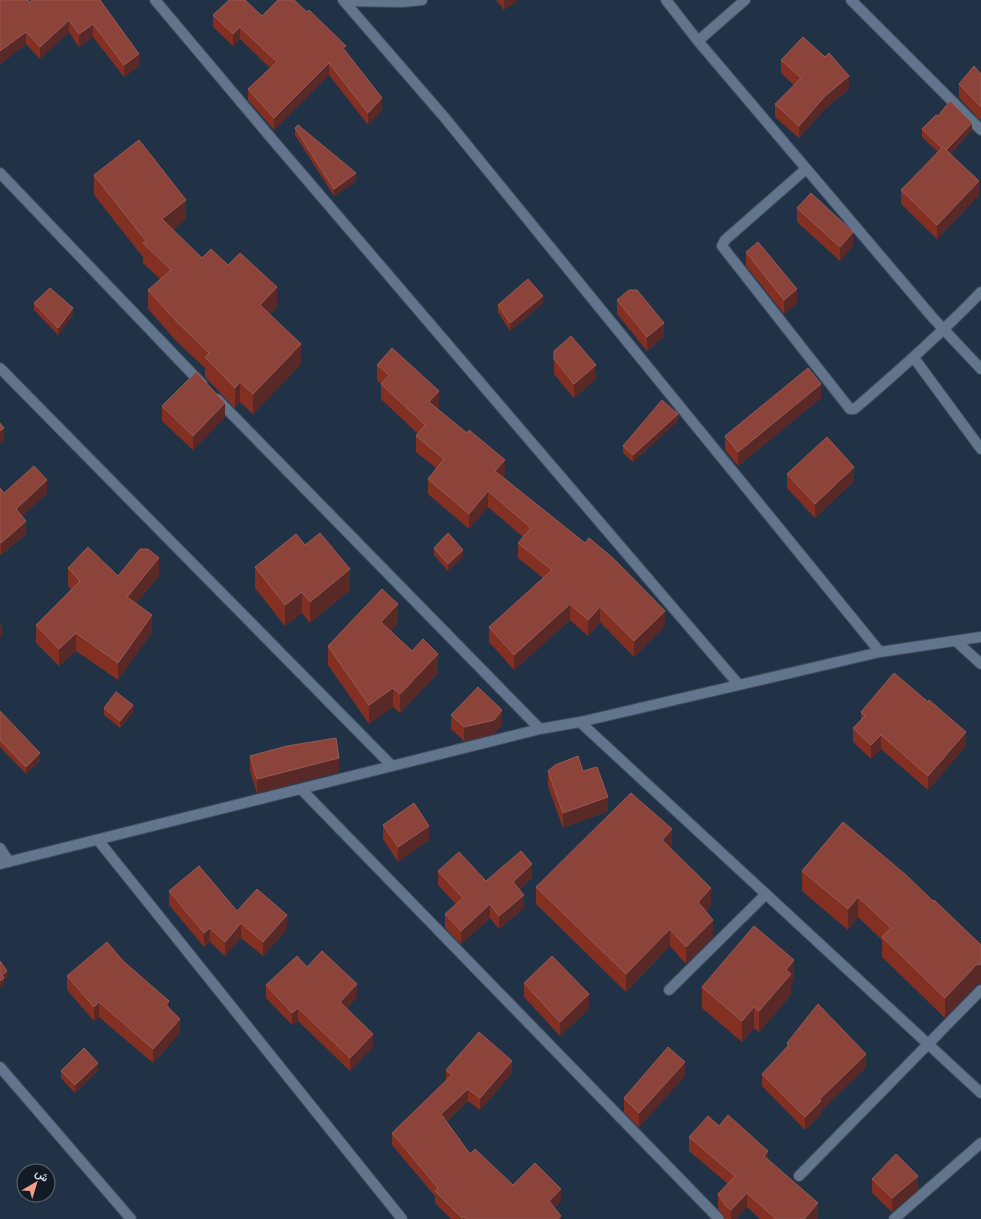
<svg xmlns="http://www.w3.org/2000/svg" width="981" height="1219" font-family="'IBM Plex Sans',Vazirmatn,sans-serif">
<rect width="100%" height="100%" fill="#223246"/>
<g fill="none" stroke-linecap="round" stroke-linejoin="round">
<defs>
<path id="street" d="M155 0 272 139 739 685
M343 0 445 118 880 652
M666 0 698 41 933 318 981 369
M851 0 981 130
M344 1 403 2 422 0
M698 41 745 0
M806 169 725 240 722 246 850 409H854L858 406C901 369 942 333 981 292
M0 173 202 384
M914 358 981 449
M0 368 392 766
M217 399 540 729
M956 641 981 664
M580 722 981 1093
M301 789 719 1219
M98 840 402 1219
M0 848 9 862
M0 864 540 729 580 722 880 652 981 637
M669 990 766 894
M0 1067 131 1219
M799 1176 981 990"/>
<path id="secondary" d="M894 1219 981 1143"/>
</defs>
<!-- street casing -->
<use href="#street" stroke="#3f4d5e" stroke-width="12"/>
<!-- secondary casing -->
<use href="#secondary" stroke="#3f4d5e" stroke-width="12"/>
<!-- street -->
<use href="#street" stroke="#63758c" stroke-width="10"/>
<!-- secondary -->
<use href="#secondary" stroke="#63758c" stroke-width="10"/>
</g>
<!-- wall -->
<path fill="#833023" d="M0 0 30 2 101 0V2L139 66 124 77 93 37 79 47 69 32 40 59 26 44 0 64Z
M496 0H518L504 10Z
M213 15 262 16 346 51 382 110 368 125 329 75 274 130 248 100V89L270 68 240 39 233 46 213 27Z
M825 57 849 89 824 110 799 138 775 117V104L794 85 781 73V60Z
M981 74V121L959 98V84Z
M938 116 972 130 950 154 979 195 937 239 901 204V190L938 152 922 137V129Z
M295 128 356 181 334 196 295 135Z
M94 175 186 219 173 230 202 258 228 265 277 307 270 314 301 364 253 414 240 402 235 408 205 377V368L178 343 148 309V290L160 279 143 263V257L94 195Z
M797 208 853 246 840 261 797 222Z
M746 252 797 303 784 314 746 266Z
M617 300 664 337 647 351 617 314Z
M34 303 73 315 58 335 34 310Z
M543 303 510 331 498 312V305Z
M554 351 596 379 574 398 554 374Z
M377 365 439 406 437 408 505 475 502 478 665 626 634 657 600 622 588 636 570 620 514 670 489 642V627L543 578 518 558V543L523 537 488 507 469 529 428 494V479L436 468 416 452V436L418 434 381 399V384L377 380Z
M821 398 738 466 725 450V436Z
M162 406 225 417 193 450 162 421Z
M678 421 633 462 623 453V446Z
M787 474 854 481 815 518 787 488Z
M0 488 4 493H47L22 516 26 534 1 555 0 554Z
M305 545 350 590 310 623 302 613 285 626 255 588V567Z
M434 548 463 557 448 571 434 555Z
M68 568 118 576H159L136 603 152 632 118 680 76 651 59 666 36 643V625L71 590 68 586Z
M398 623 391 631 412 651 438 673 400 713 393 707 369 724 328 665V646Z
M104 708 133 712 120 728 104 715Z
M0 711 40 761 26 774 0 747Z
M861 712 966 746 928 790 881 749 871 759 853 742V728L861 720Z
M451 715 502 724 494 734 464 741 451 729Z
M250 756 339 772 257 793 250 771Z
M548 771H583L608 811 563 828 548 786Z
M843 822 976 985 945 1018 882 957V940L858 917 848 930 802 891V871Z
M383 825 429 840 398 862 383 839Z
M672 846 670 848 711 905 706 911 713 937 686 964 670 946 626 992 536 904V887Z
M438 871 486 881 532 877 520 889 524 908 499 929 490 918 461 944 445 928V914L456 904 438 885Z
M169 891 237 911 287 929 263 956 241 938 225 956 210 942 204 947 169 905Z
M123 961 169 1008 180 1033 153 1063 99 1017 94 1021 67 990V976Z
M307 967 357 997 347 1008 373 1047 350 1071 298 1021 292 1025 266 998V985Z
M794 980 791 984V995L759 1032 754 1028 742 1042 702 1008V987Z
M524 983 589 1009 560 1036 524 997Z
M787 1043 866 1067 821 1111V1114L805 1130 762 1086V1074L787 1048Z
M98 1070 75 1093 61 1078V1071Z
M446 1070 512 1073 480 1110 468 1101 446 1122 470 1154 513 1185 561 1201 554 1208 561 1219H451L435 1203V1196L392 1145V1133L446 1080Z
M685 1076 639 1127 624 1112V1098Z
M719 1126 768 1160 818 1217 816 1219H760L747 1207 736 1219H725L718 1209V1194L728 1184 689 1151V1137Z
M872 1179 918 1190 892 1212 872 1193Z"/>
<!-- shaded-wall -->
<path fill="#592928" d="M504 0H518L504 10Z
M69 20V32L40 59V47Z
M93 24V37L79 47V34Z
M240 27V39L233 46V34Z
M26 32V44L0 64V51Z
M139 54V66L124 77V65Z
M329 63V75L274 130V118Z
M849 76V89L824 110 799 138V126L824 97Z
M382 98V110L368 125V113Z
M972 123V130L945 158V151Z
M356 173V181L334 196V189Z
M979 181V195L937 239V225Z
M186 200V219L162 239V219Z
M853 232V246L840 261V247Z
M277 287V307L260 325V305Z
M797 289V303L784 314V300Z
M543 296V303L510 331V323Z
M73 308V315L58 335V328Z
M664 323V337L647 351V337Z
M301 344V364L253 414V394Z
M596 365V379L574 398V384Z
M240 382V402L235 408V388Z
M821 384V398L738 466V452Z
M439 391V406L429 417V402Z
M225 403V417L193 450V436Z
M678 414V421L633 462V455Z
M4 428V441L0 444V431Z
M505 460V475L495 487V471Z
M854 467V481L815 518V504Z
M47 480V493L16 522V509Z
M488 491V507L469 529V514Z
M26 521V534L1 555V543Z
M463 550V557L448 571V564Z
M159 558V576L127 614V597Z
M350 569V590L310 623V602Z
M302 592V613L285 626V605Z
M398 604V623L381 641V622Z
M570 604V620L514 670V655Z
M600 607V622L588 636V620Z
M665 611V626L634 657V641Z
M152 615V632L118 680V663Z
M2 623V636L0 638V625Z
M76 633V651L59 666V649Z
M438 654V673L400 713V694Z
M393 688V707L369 724V705Z
M133 705V712L120 728V721Z
M502 710V724L494 734 464 741V727Z
M966 732V746L928 790V776Z
M881 735V749L871 759V745Z
M40 753V761L26 774V767Z
M339 758V772L257 793V779Z
M608 797V811L563 828V813Z
M429 826V840L398 862V847Z
M672 829V846L662 858V840Z
M532 864V877L513 895V882Z
M711 888V905L698 920V902Z
M524 895V908L499 929V916Z
M858 897V917L848 930V909Z
M490 904V918L461 944V931Z
M287 915V929L263 956V942Z
M713 920V937L686 964V947Z
M241 923V938L225 956V942Z
M210 928V942L204 947V933Z
M670 929V946L626 992V974Z
M794 960V980L791 984V995L759 1032V1011L786 970Z
M981 964V984L976 985 945 1018V998L976 965Z
M7 971V978L4 980V985L0 988V981L2 975Z
M357 984V997L340 1015V1002Z
M589 994V1009L560 1036V1022Z
M169 1001V1015L166 1005Z
M99 1002V1017L94 1021V1007Z
M754 1007V1028L742 1042V1021Z
M298 1008V1021L292 1025V1013Z
M180 1019V1033L153 1063V1049Z
M373 1034V1047L350 1071V1058Z
M866 1054V1067L821 1111V1114L805 1130V1117L819 1100Z
M512 1061V1073L480 1110V1098Z
M685 1062V1076L639 1127V1113Z
M98 1063V1070L75 1093V1085Z
M468 1089V1101L441 1126V1114Z
M768 1151V1165L764 1156Z
M918 1176V1190L892 1212V1198Z
M561 1189V1201L549 1213V1201Z
M747 1193V1207L736 1219H731V1210Z
M818 1203V1217L816 1219H804Z"/>
<!-- building -->
<path fill="#8c4339" stroke="#975b55" d="M0 0H28L30 2 32 0H100L139 54 124 65 93 24 79 34 69 20 40 47 26 32 0 51Z
M229 0H245L262 16 278 0H294L307 12 309 10 346 46 343 48 382 98 368 113 329 63 274 118 248 89 277 62 240 27 233 34 213 15Z
M803 37 825 57 829 53 849 76 824 97 799 126 775 104 801 78 781 60Z
M974 66 981 74V107L959 84Z
M950 101 972 123 946 150 943 147 942 148 922 129 936 115 938 116Z
M298 125 356 173 334 189 295 128Z
M139 140 186 200 162 219 202 258 211 249 228 265 240 253 277 287 260 305 301 344 253 394 240 382 235 388 205 357 209 353 178 323 148 290 171 270 143 243 146 241 94 175Z
M943 147 979 181 937 225 901 190Z
M811 193 853 232 840 247 797 208Z
M758 242 797 289 784 300 746 252Z
M528 279 543 296 510 323 498 305Z
M50 288 73 308 58 328 34 303Z
M629 290H637L664 323 647 337 617 300Z
M571 336 596 365 574 384 554 359V351Z
M392 348 439 391 429 402 467 433 469 430 505 460 495 471 585 543 589 538 614 559 665 611 634 641 600 607 588 620 570 604 514 655 489 627 552 570 518 543 531 528 488 491 469 514 428 479 444 459 416 436 425 425 381 384 389 375 377 365Z
M808 368 821 384 738 452 725 436Z
M196 372 225 403 193 436 162 406Z
M662 400 678 414 633 455 623 446Z
M0 423 4 428 0 431Z
M827 437 854 467 815 504 787 474Z
M34 466 47 480 16 509 26 521 1 543 0 541V488L4 493Z
M320 533 350 569 310 602 302 592 285 605 255 567 296 534 305 545Z
M448 533 463 550 448 564 434 548Z
M88 547 118 576 140 549H148L159 558 127 597 152 615 118 663 76 633 59 649 36 625 80 581 68 568Z
M382 589 398 604 381 622 412 651 423 639 438 654 400 694 393 688 369 705 328 646Z
M894 673 928 702 929 700 966 732 928 776 881 735 871 745 853 728 865 716 861 712Z
M478 687 502 710 494 720 464 727 451 715Z
M116 692 133 705 120 721 104 708Z
M0 711 40 753 26 767 0 740Z
M336 738 339 758 257 779 250 756 287 746Z
M578 756 583 771 597 767 608 797 563 813 548 771 555 765Z
M631 793 672 829 662 840 711 888 698 902 713 920 686 947 670 929 626 974 536 887Z
M414 803 429 826 398 847 383 825Z
M843 822 906 875 933 901 934 900 981 945V964L976 965 945 998 882 937 891 928 858 897 848 909 802 871Z
M521 851 532 864 513 882 524 895 499 916 490 904 461 931 445 914 463 898 438 871 459 852 486 881Z
M199 866 237 911 257 889 287 915 263 942 241 923 225 942 210 928 204 933 169 891Z
M754 926 794 960 786 970 791 974 759 1011 754 1007 742 1021 702 987Z
M107 942 123 961 169 1001 166 1005 180 1019 153 1049 99 1002 94 1007 67 976Z
M322 951 357 984 340 1002 373 1034 350 1058 298 1008 292 1013 266 985 297 956 307 967Z
M552 956 589 994 560 1022 524 983Z
M0 961 7 971 2 975 4 978 0 981Z
M818 1004 866 1054 819 1100 821 1101 805 1117 762 1074 789 1045 787 1043Z
M479 1032 512 1061 480 1098 468 1089 441 1114 470 1154 475 1149 513 1185 535 1163 561 1189 549 1201 561 1216 557 1219H466L464 1216 462 1218 435 1191 438 1188 392 1133 452 1075 446 1070Z
M668 1047 685 1062 639 1113 624 1098Z
M84 1048 98 1063 75 1085 61 1071Z
M728 1115 768 1151 764 1156 818 1203 804 1219H776L747 1193 731 1210 725 1205 718 1194 735 1176 689 1137 708 1116 719 1126Z
M896 1154 918 1176 892 1198 872 1179Z"/>
<!-- north arrow -->
<g transform="translate(36 1183) rotate(38)"><circle r="19" fill="#121a23" stroke="#606973"/>
<path d="M0-3L7 15L0 10L-7 15Z" fill="#f49d8c"/>
<text y="-6" font-size="11" font-weight="bold" text-anchor="middle" fill="#d5dfec">ش</text>
</g>
</svg>
